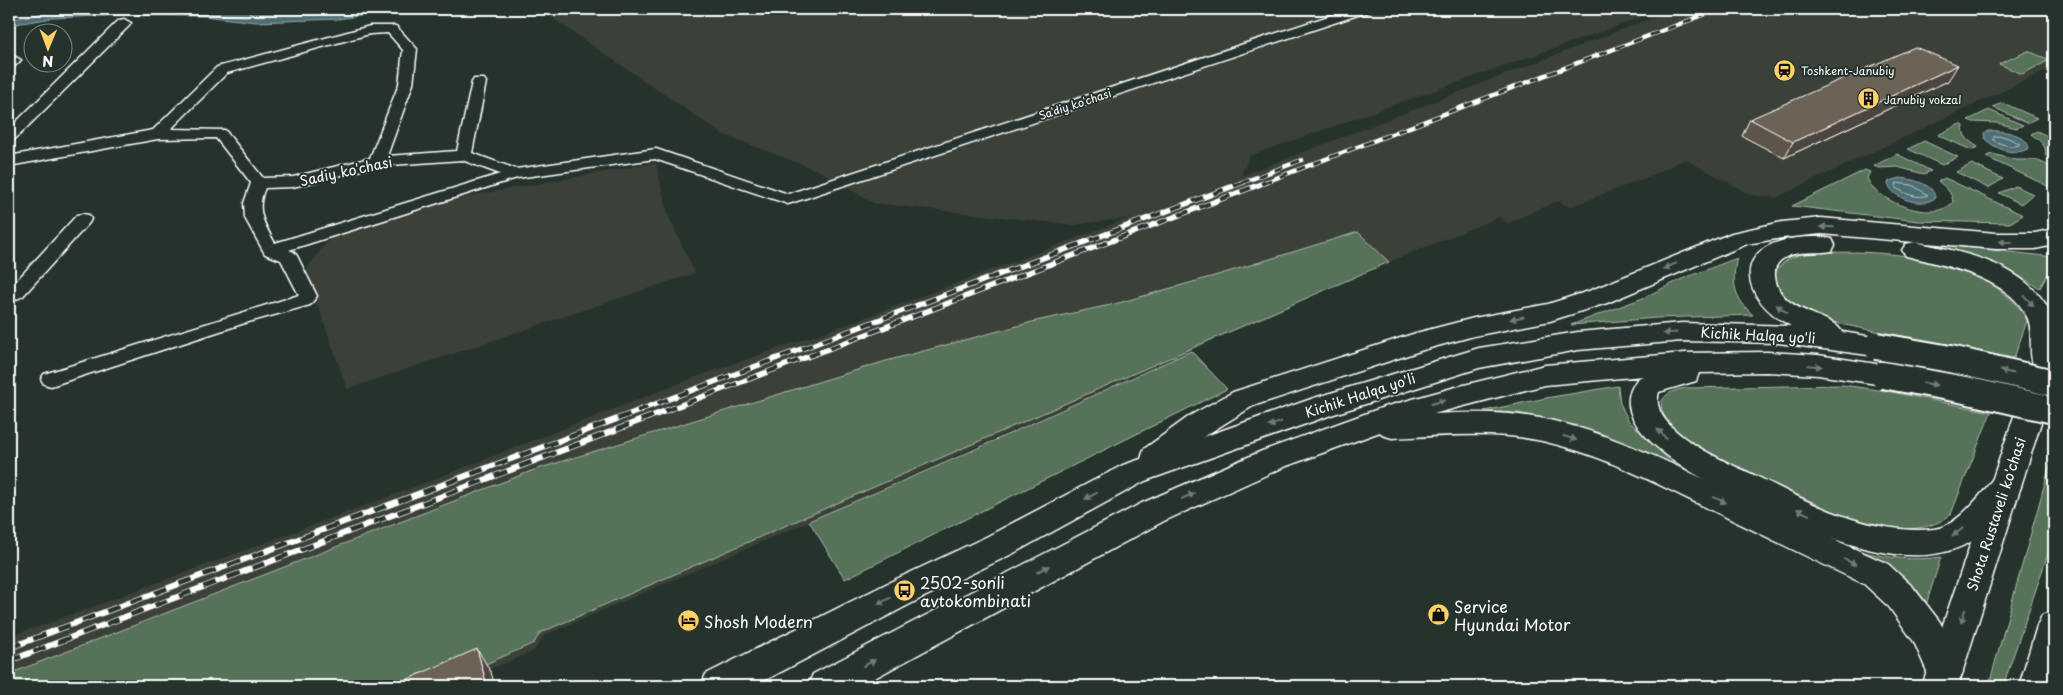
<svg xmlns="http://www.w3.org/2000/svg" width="2063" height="695" font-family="'Playpen Sans',sans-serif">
<rect width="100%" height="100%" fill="#26332d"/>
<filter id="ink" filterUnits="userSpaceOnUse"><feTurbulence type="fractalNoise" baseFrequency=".02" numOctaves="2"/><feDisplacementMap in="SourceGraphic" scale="10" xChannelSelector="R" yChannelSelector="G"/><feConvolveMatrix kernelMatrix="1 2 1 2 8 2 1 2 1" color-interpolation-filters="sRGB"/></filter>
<g filter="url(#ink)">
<!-- built -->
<path fill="#3b4139" d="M539 9H1665L1249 156 1241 176 1675 9H2054V67L1775 198 1751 195 1685 159 1650 176 1570 207 1558 201 1508 223 1499 217 1389 262 794 528 545 635 534 651 449 686H9V636L44 625 393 495 699 376 845 325 1129 218 1073 225 873 203 822 172 722 134Z
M656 163 668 215 695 273 347 389 318 305 307 268 331 237 440 201Z"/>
<!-- green -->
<path fill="#567259" stroke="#aab8ac" d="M2028 51 2050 60 2022 74 1999 64Z
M2003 103 2037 118 2027 123 1993 107Z
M1989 110 2023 125 2017 128 1997 123 1973 122 1968 120Z
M1960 124 1964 126C1961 136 1970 142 1978 147L1971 150 1938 135Z
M2037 131 2054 139V160L2045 155C2048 145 2038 140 2031 134Z
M1924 141 1958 157 1942 165 1908 149Z
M1897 154 1931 171 1924 174 1897 167 1879 168 1874 166Z
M1992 154 2016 160H2036L2054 168V189L1986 157Z
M1972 164 2003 179 1988 188 1956 172Z
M1865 170 1870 172 1867 178C1875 202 1935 224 1953 202 1952 192 1945 187 1938 181L1945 178 2023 215 2010 223 1918 221 1792 206Z
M2016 186 2033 194 2021 204 1999 193Z
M1358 232 1389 262 540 633 534 643 436 686H9V674L534 470 886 361 1036 321 1115 304 1221 274Z
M1929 243 2054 257V263L2040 288 1999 265Z
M1856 252C1909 254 1968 260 2008 297 2016 304 2023 311 2027 321L2014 358 1840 324C1813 315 1778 305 1775 272 1780 266 1785 260 1793 257 1812 250 1836 253 1856 252Z
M1737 258C1731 282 1734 298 1753 315L1656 318 1571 325 1643 298 1682 279Z
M1191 351 1227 389 845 579 809 521 947 462Z
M1842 385 1886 391 1991 412 1951 514C1928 536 1877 530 1849 521 1831 516 1814 504 1797 496 1760 478 1691 453 1667 420 1653 400 1667 391 1686 388Z
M1618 386 1620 403 1628 420 1666 457 1860 551C1887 558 1913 561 1941 557L1926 605 1666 462 1579 428 1553 420 1518 413 1484 411 1546 398Z
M2054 450V530L2051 545 2003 686 1990 681Z"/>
<!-- water -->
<path fill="#4d6e74" stroke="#94a8ac" d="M92 9H235L260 12 333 9H410L338 19 256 22 204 16 122 15 53 18 9 25V20L38 14Z
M1988 131C2001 130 2026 133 2029 148 2016 157 1995 149 1985 139L1984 133Z
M1899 178C1911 179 1934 183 1935 198 1922 208 1893 199 1888 184L1889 181Z"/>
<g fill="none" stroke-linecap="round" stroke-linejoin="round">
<!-- shore -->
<path stroke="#b8c5c7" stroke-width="1" d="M74 9 76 12 162 11 248 16 250 14 249 9
M302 9 304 15 337 14 368 9
M1995 136 2006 137 2019 143V145C2010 148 2001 144 1993 140Z
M1897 183 1912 185 1928 195C1916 199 1906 194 1896 188Z"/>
<defs>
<path id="minor" d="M1350 9H1368L1367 12 788 204 655 159 517 178 289 250 294 252 297 256 317 296 310 305 245 323 51 386 44 384 41 379 44 374 299 295 281 260 265 254 245 218 244 203 251 183 216 138 158 139 9 166V156L153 130 217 67 370 26H396L417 49 413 84 387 156 457 151 472 82 474 79H484L486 82 472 153 516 169 656 149 788 194ZM388 33 403 50 399 84 370 158 293 177 263 178 225 130 171 129 227 73 370 34ZM462 160 500 174 275 243C264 224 255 210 265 188L293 187 377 166Z
M124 19 131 23 129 26 14 140 9 141V129L119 20Z
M14 56 21 60 14 67 9 68V57Z
M83 214 89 215 91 219 89 223 23 296 9 303V289L77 215Z"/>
<path id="primary" d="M2040 371 2050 374 2054 381 1958 686H1922L2026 381 2030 374Z
M2054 611V686H2019L2037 626 2042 615Z"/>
<path id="trunk" d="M1821 218 1996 233H2035L2054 229V245L2035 249H1996L1821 234 1782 238 1747 244 1607 303 1550 321 1474 336 1423 350 1253 406 1203 437 1314 398 1479 348 1578 332 1682 323 1791 326C1741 300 1729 246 1797 238 1809 237 1820 236 1832 239L1835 245 1832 251C1817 254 1799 250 1786 257 1778 261 1774 267 1775 276 1778 314 1833 313 1842 332L1886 339 1890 346 1886 353 1876 356 1778 343 1682 341 1578 350 1479 368 1334 414 1145 481 1012 554 916 601 754 686H701L706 674 892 581 988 536 1123 465 1141 459 1144 449 1191 415 1233 392 1416 333 1474 318 1548 304 1589 291 1732 233 1782 222Z
M1915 242C1962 252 2022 263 2048 308 2050 311 2053 315 2054 318 2057 329 2054 358 2054 371L2046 374 2036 371C2027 356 2034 336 2028 319 2012 278 1944 265 1906 256L1902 250 1906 244Z
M1767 352 1818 355 1883 365 1893 368 1897 375 1893 382 1883 385 1818 375 1767 372 1699 373 1696 381 1659 392C1646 431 1732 464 1758 477 1789 492 1820 509 1852 519 1878 527 1907 532 1934 529 1953 527 1971 506 1982 493 1986 489 1990 481 1994 478 2002 473 2009 476 2016 478L2021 487C1977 569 1908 565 1831 538L1888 564 1913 587 1940 622 1963 672 1958 683C1948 687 1942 687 1932 683L1914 642 1889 607 1864 584C1810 558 1755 531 1701 505 1641 476 1577 442 1509 436 1470 433 1431 436 1392 438L1382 435 1380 432 1284 467 1164 521 860 686H808L813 674 1142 503 1262 451 1384 407 1456 387 1545 365 1685 353ZM1643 376C1636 378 1634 384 1631 390 1616 427 1680 466 1706 480 1645 451 1578 420 1510 414 1484 412 1458 413 1433 414L1545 385Z"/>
</defs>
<!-- minor casing -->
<use href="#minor" stroke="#fff" stroke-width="3"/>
<!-- primary casing -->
<use href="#primary" stroke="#fff" stroke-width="3"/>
<!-- trunk casing -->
<use href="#trunk" stroke="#fff" stroke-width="3"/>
<!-- minor -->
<use href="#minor" fill="#26332d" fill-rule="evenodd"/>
<!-- primary -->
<use href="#primary" fill="#26332d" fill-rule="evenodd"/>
<!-- trunk -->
<use href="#trunk" fill="#26332d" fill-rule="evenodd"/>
<defs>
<path id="rail-far2" d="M1241 183 1302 160
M1263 183 1719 9"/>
<path id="rail-far1" d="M637 411 1244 182
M665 411 1266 182"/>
<path id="rail" d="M9 648 641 410
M9 661 668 410"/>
</defs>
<!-- rail-far2 casing -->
<use href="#rail-far2" stroke="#fff" stroke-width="4.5"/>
<!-- rail-far1 casing -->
<use href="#rail-far1" stroke="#fff" stroke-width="5.5"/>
<!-- rail casing -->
<use href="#rail" stroke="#fff" stroke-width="6"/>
<!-- rail-far2 -->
<use href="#rail-far2" stroke="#26332d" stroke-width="3" stroke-dasharray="9" stroke-linecap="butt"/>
<!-- rail-far1 -->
<use href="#rail-far1" stroke="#26332d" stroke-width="4" stroke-dasharray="11" stroke-linecap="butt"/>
<!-- rail -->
<use href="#rail" stroke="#26332d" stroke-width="4.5" stroke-dasharray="13" stroke-linecap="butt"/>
<defs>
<path id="trunk-bridge" d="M1876 346 1950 359 2054 383
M1883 375 1965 390 2054 410"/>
</defs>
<!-- trunk-bridge casing -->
<use href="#trunk-bridge" stroke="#fff" stroke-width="30" stroke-linecap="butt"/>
<!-- trunk-bridge -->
<use href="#trunk-bridge" stroke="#26332d" stroke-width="26"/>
</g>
<!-- wall -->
<path fill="#5d544a" stroke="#fff" d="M1948 81 1784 158 1742 136 1750 119Z"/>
<!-- shaded-wall -->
<path fill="#4c453c" stroke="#fff" d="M1958 65 1948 81 1784 158 1793 142Z
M477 649 491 672 495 686H487Z"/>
<!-- building -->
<path fill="#6c6256" stroke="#fff" d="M1915 47 1958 65 1793 142 1750 119Z
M477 649 487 686H392Z"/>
<!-- one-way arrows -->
<defs><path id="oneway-solid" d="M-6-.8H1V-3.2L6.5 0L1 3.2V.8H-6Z" transform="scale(1.25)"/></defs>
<g fill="#727a76">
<use href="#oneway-solid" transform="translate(1827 227) rotate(-179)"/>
<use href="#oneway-solid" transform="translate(2006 242) rotate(-179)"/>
<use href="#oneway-solid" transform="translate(1670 266) rotate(157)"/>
<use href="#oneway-solid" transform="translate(2029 301) rotate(48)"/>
<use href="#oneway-solid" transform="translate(1782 309) rotate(-144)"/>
<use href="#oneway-solid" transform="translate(1517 318) rotate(168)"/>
<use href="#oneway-solid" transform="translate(1670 333) rotate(177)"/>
<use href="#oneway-solid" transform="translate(1815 366) rotate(5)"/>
<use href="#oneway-solid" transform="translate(2007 372) rotate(-168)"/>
<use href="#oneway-solid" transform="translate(1930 384) rotate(10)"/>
<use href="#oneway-solid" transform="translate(1438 402) rotate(-16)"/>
<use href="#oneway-solid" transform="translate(1275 424) rotate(160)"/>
<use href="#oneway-solid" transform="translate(1662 434) rotate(-133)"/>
<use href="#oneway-solid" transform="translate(1570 438) rotate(17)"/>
<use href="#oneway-solid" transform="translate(1091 496) rotate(152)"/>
<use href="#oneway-solid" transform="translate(1188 496) rotate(-24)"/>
<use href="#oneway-solid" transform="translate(1720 500) rotate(25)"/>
<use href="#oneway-solid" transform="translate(1803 512) rotate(-155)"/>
<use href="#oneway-solid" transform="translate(1958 532) rotate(146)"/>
<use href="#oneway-solid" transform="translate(1850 562) rotate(25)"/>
<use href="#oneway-solid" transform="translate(1043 569) rotate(-28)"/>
<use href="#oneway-solid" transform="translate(884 601) rotate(153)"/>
<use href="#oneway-solid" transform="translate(1963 616) rotate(108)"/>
<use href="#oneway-solid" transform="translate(869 663) rotate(-28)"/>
</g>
</g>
<!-- icons -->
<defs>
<symbol id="station-disc" viewBox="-11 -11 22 22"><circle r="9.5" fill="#ffd166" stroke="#26332d"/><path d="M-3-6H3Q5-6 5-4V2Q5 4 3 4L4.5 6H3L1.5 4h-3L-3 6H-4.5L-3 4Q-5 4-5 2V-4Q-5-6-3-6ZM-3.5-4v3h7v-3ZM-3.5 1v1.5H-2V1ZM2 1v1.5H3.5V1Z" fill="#111"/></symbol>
<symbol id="building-disc" viewBox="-11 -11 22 22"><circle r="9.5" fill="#ffd166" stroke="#26332d"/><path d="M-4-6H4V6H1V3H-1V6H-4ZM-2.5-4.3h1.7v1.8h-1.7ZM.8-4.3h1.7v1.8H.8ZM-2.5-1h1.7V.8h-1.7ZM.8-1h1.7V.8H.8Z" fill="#111"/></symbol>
<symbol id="bus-disc" viewBox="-11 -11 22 22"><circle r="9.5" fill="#ffd166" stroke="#26332d"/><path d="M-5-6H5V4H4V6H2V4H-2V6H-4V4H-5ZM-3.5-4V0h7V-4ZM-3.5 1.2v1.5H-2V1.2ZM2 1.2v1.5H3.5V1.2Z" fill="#111"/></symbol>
<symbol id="shop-disc" viewBox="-11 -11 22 22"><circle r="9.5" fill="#ffd166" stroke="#26332d"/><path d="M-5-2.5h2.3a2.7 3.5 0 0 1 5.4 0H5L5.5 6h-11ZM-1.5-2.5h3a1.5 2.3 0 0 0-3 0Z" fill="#111"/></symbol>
<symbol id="hotel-disc" viewBox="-11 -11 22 22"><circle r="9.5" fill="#ffd166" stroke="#26332d"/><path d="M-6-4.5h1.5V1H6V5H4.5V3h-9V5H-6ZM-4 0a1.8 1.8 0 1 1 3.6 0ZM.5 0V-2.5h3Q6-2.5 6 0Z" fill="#111"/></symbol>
</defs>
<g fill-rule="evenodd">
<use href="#station-disc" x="1772" y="58" width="25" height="25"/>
<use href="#building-disc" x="1856" y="86" width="25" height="25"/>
<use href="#bus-disc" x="892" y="578" width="25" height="25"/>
<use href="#shop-disc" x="1426" y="602" width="25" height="25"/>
<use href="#hotel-disc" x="676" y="608" width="25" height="25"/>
</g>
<g text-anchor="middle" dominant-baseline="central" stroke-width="4" stroke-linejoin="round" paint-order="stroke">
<!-- far-poi labels -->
<g font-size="11" fill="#fff" stroke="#26332d" text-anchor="start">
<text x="1801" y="70">Toshkent-Janubiy</text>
<text x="1884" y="99">Janubiy vokzal</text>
</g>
<!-- far-street labels -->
<g font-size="11" fill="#fff" stroke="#26332d">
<text transform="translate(1075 104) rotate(-18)">Sa'diy ko'chasi</text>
</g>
<!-- street labels -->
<g font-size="14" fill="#fff" stroke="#26332d">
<text transform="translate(346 171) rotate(-12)">Sadiy ko'chasi</text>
<text transform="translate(1758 335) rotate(3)">Kichik Halqa yo'li</text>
<text transform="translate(1360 395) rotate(-18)">Kichik Halqa yo'li</text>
<text transform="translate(1996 514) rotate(-72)">Shota Rustaveli ko'chasi</text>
</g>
<!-- near-poi labels -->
<g font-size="16" fill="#fff" stroke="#26332d" text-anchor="start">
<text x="920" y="582">2502-sonli<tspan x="920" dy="18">avtokombinati</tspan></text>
<text x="1454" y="606">Service<tspan x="1454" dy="18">Hyundai Motor</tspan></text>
<text x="704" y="621">Shosh Modern</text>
</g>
</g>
<!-- margin -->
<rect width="2063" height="695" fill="none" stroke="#26332d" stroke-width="30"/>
<rect x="15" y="15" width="2033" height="665" fill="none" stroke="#fff" stroke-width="2" filter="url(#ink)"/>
<!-- north arrow -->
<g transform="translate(48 48) rotate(181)"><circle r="24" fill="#26332d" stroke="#7d8581"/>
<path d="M0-4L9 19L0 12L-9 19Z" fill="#ffd166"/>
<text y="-8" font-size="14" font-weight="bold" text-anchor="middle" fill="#ffffff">N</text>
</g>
</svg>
